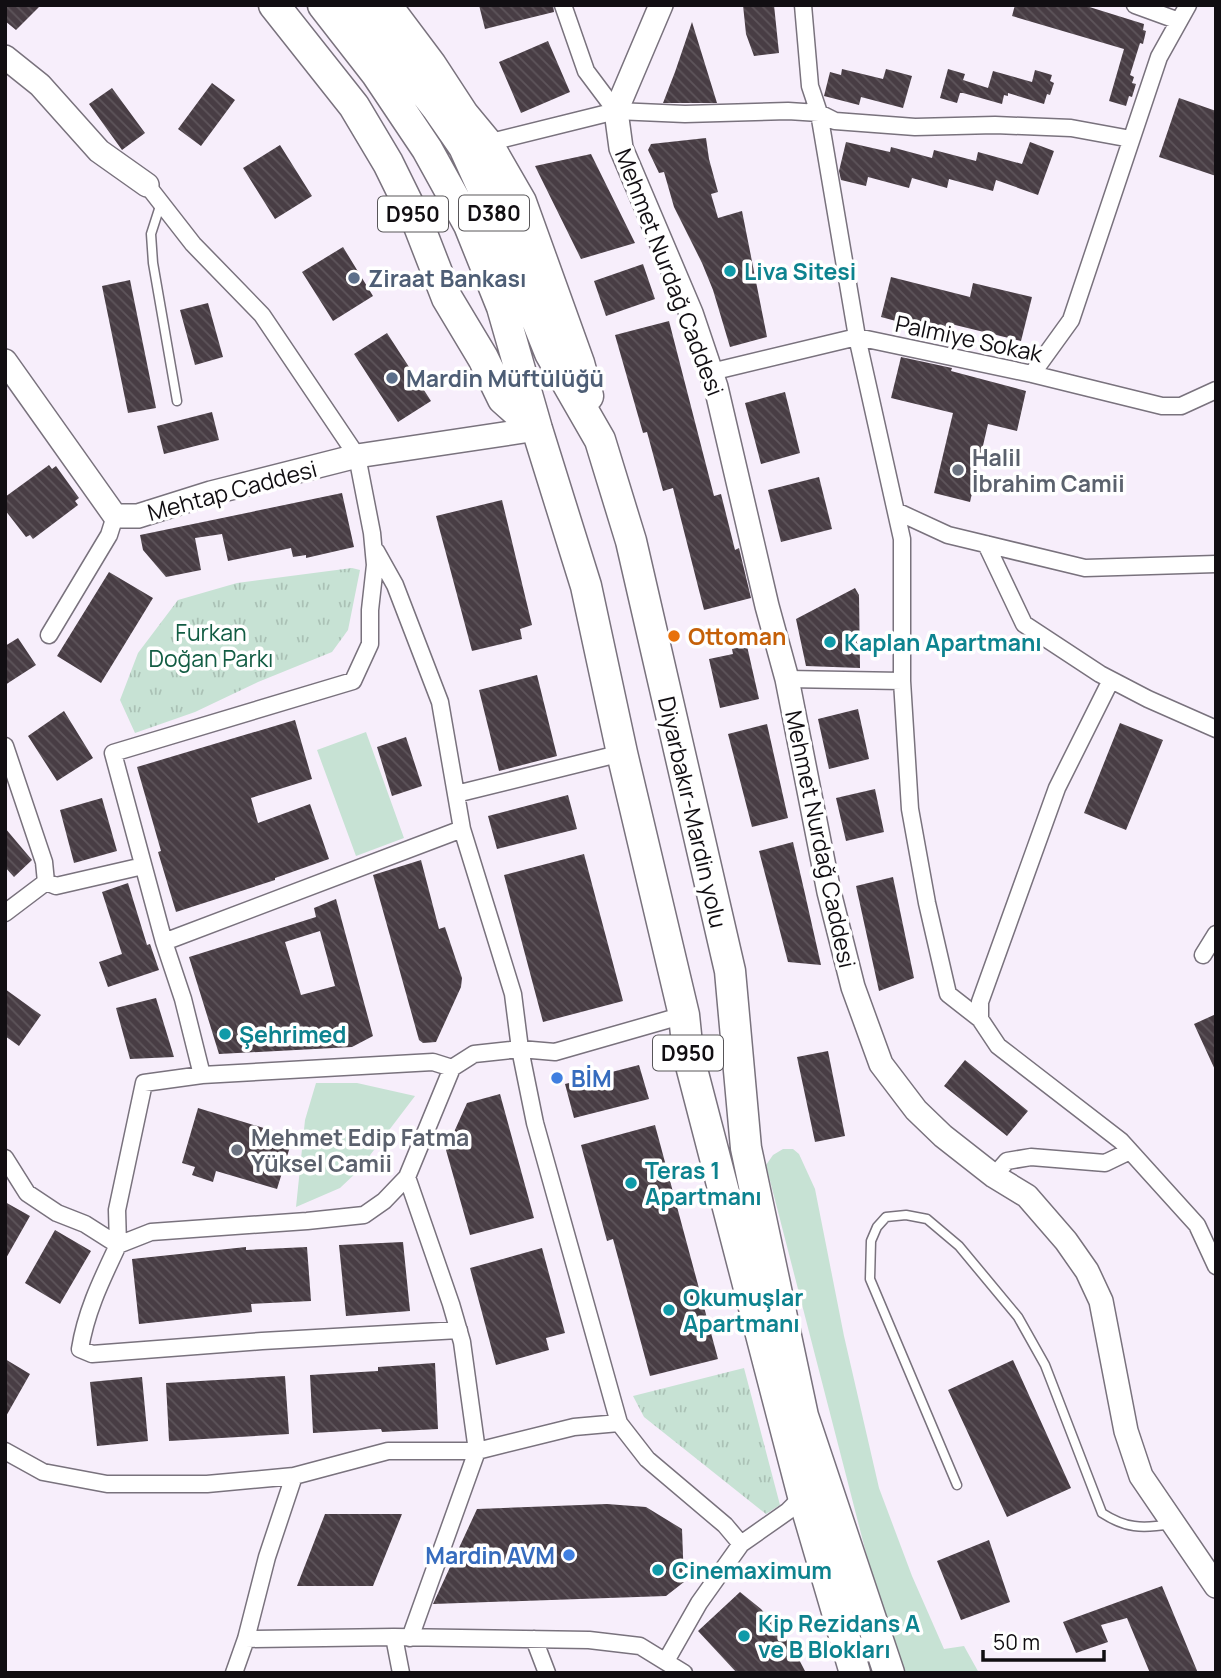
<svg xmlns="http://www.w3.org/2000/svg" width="1221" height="1678" font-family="Manrope,sans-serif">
<defs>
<pattern id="park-tufts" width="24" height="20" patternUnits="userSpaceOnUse" patternTransform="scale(1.75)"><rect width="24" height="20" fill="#c7e2d4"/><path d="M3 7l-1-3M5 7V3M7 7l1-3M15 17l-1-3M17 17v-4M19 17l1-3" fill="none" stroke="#aac1b5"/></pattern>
<pattern id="building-back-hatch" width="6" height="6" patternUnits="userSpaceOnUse" patternTransform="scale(1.75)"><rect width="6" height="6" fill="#483d44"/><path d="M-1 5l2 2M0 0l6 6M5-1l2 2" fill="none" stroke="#5e555b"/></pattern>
</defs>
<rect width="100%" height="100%" fill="#f7eefb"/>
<!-- grass -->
<path fill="#c7e2d4" d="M366 732 404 838 356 856 317 750Z
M316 1083H357L415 1096 358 1171 340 1188 296 1207 305 1120Z
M783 1149H793L799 1154 815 1189 844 1336 879 1488 912 1576 944 1649 964 1646 979 1673H902L873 1580 766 1165 773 1155Z"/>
<!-- park -->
<path fill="url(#park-tufts)" d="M352 568 360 570 348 630 332 652 258 682 195 712 135 733 120 700 138 653 178 600 237 583Z
M744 1368 780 1505 766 1514 644 1417 633 1396Z"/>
<!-- building -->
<path fill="url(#building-back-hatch)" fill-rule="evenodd" d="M5 5H41L16 30 5 21Z
M479 5H553L554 12 485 29Z
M743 5H774L779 53 754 56 746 34Z
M1015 5H1083L1144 24 1143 30 1146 31 1143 44 1140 43 1130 75 1134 77 1132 83 1136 84 1132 97 1129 96 1126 106 1109 101 1124 49 1012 16Z
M692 22 717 103H663L675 72Z
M548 41 570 92 521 113 499 62Z
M842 69 883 79 886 69 912 76 903 108 861 97 859 105 824 96 830 72 841 75Z
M948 69 965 74 963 80 988 88 993 71 1032 82 1035 70 1052 75 1050 81 1054 83 1050 95 1047 94 1044 104 1008 93V96L1004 95 1002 104 963 93H960L957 103 940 98Z
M212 83 235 100 201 146 178 129Z
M112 88 145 133 122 150 89 104Z
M1179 98 1216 111V176L1159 157Z
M706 138 709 159 718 192 711 194 718 218 742 211 767 337 730 347 713 290 702 263 674 207 664 172 659 173 648 150 651 144Z
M846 142 890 152 891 147 932 158 934 150 976 161 978 152 1022 164 1030 142 1054 151 1038 195 996 180 993 191 949 179 947 188 912 178 909 188 868 177 866 186 841 180 839 171Z
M280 145 312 196 275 219 243 168Z
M591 154 635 243 581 259 535 166Z
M343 247 373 296 333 321 302 272Z
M643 264 655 299 606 316 594 281Z
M891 277 970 297 973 283 1032 297 1021 341 951 324 948 335 881 317Z
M130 280 156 408 128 413 102 286Z
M208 303 223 357 195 365 180 310Z
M669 321 714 496 721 494 735 550 739 548 751 598 704 610 673 488 663 491 647 432 643 433 615 335Z
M387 333 431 401 398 422 354 354Z
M901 357 952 368 951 371 1026 391 1017 431 988 424 970 502 934 493 953 413 891 398Z
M785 392 800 453 761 464 745 403Z
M212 412 219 440 164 454 157 426Z
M49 465 52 469 56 466 79 498 75 501 78 505 33 539 30 535 26 537 5 510V497Z
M819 477 832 529 781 542 768 490Z
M342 493 354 547 306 558V555L293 557 291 548 228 561 222 534 195 538 201 570 166 577 143 550 140 535Z
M502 500 532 625 520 629 522 639 472 651 436 516Z
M109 572 153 598 101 683 57 656Z
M855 588 859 595 860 668 806 666 796 619Z
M18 638 36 665 5 685V646Z
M747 646 759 699 720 708 709 659 733 654 732 649Z
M537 675 557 756 499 771 479 690Z
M858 709 869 759 829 769 818 719Z
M64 711 93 758 57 781 28 736Z
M295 720 312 779 251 798 258 823 310 804 329 859 275 878V880L176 912 158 852 161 851 137 767Z
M1120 723 1163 740 1126 830 1084 813Z
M767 724 788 818 752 827 728 734Z
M406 737 422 786 392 796 377 747Z
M875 789 884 832 846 841 836 798Z
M568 795 577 829 497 849 488 816Z
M102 798 117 851 74 863 60 810Z
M5 828 32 860 14 877 5 867Z
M793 842 805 894 821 965 788 962 759 851Z
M584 854 623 1001 543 1022 504 875Z
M421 860 439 929 445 927 462 978 461 987 436 1042 423 1043 419 1040 373 875Z
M893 877 914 978 879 991 856 886Z
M128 883 147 945 150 944 159 970 108 987 99 962 122 954 102 892Z
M336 899 373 1036 352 1047 219 1054 189 957 316 917 314 908ZM320 931 335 986 301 995 285 942Z
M5 989 41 1015 19 1046 5 1036Z
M156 998 174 1057 130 1059 116 1008Z
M1216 1014V1072L1194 1024Z
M828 1051 845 1136 815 1142 797 1057Z
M965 1060 1028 1111 1007 1136 944 1086Z
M639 1065 649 1099 574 1118 565 1084Z
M500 1094 534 1218 470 1235 446 1150 467 1103Z
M198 1108 293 1137 277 1189 216 1171 213 1182 192 1175 195 1167 182 1163Z
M655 1125 718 1359 650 1376 613 1239 607 1241 581 1145Z
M5 1202 30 1216 5 1260Z
M55 1230 91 1251 60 1304 25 1283Z
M403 1242 410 1311 346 1316 339 1245Z
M246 1247V1250L307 1247 311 1301 251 1304 252 1312 139 1324 132 1259Z
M542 1248 565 1333 546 1338 549 1350 496 1365 470 1268Z
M5 1359 30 1374 5 1418Z
M1013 1360 1071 1488 1007 1517 948 1390Z
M435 1363 438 1429 382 1432 381 1429 313 1433 310 1375 378 1371V1367Z
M285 1376 289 1434 169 1441 166 1383Z
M142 1377 148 1441 97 1446 90 1382Z
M607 1504 646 1507 682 1529 684 1582 666 1596 433 1604 477 1509Z
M325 1514H402L373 1586H297Z
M989 1540 1010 1602 961 1620 937 1561Z
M1162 1586 1198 1673H1150L1127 1618 1101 1625 1108 1642 1076 1653 1063 1622Z
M740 1592 761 1609 791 1644 806 1673H737L698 1631Z"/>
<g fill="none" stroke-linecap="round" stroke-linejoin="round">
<defs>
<path id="lane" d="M161 203 151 234 153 263 177 401
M957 1485 870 1279 871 1241 877 1227 886 1217 906 1215 927 1219 959 1246 1018 1317 1045 1365 1102 1513C1125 1528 1142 1529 1170 1524"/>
<path id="street" d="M563 5 586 71 616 111
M1135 5 1179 21
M819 113 857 337 902 539V681L910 809 927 903 948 994 980 1019
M819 113 835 121 915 127 995 125 1071 128 1131 139
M487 143 616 111 685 114 788 111 819 113 810 86 803 5
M711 372 857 337 1032 374 1162 406H1181L1216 390
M1032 374 1071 320 1159 57 1188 5
M896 511 948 535 1085 568 1216 564
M986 544 1024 624 1100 674 1148 699 1216 729
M376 551 395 585 440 702 462 829 513 994 520 1049 535 1123 619 1423 647 1459 725 1525 741 1544 788 1511 803 1496
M49 635 109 535 115 516
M787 679 902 681
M1111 680 1057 788 980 1002V1019L998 1046 1121 1141 1197 1225 1216 1266
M5 746 44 862 46 882 56 886 143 866
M456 794 622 753
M5 913 46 882
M164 942 462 829
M1203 955 1216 934
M202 1075 433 1062 452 1068
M5 1158 27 1193 57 1213 85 1224 118 1245
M994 1176 1007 1161 1031 1157 1105 1163 1130 1151
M407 1177 451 1304 462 1342 477 1451 410 1638
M118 1245 117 1210 144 1083 202 1075 183 999 164 942 113 753 353 681 370 644V610L375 565 372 533 357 456 262 315 193 244 147 185
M459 1330 262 1341 92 1354 80 1349C86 1311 102 1279 118 1245L151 1232 307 1221 364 1215 384 1201 407 1177 452 1068 474 1054 520 1049 555 1052 684 1015
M5 1451 43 1472 107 1484H207L294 1476 388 1451H477L574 1427 619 1423
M394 1637 401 1673
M246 1639 394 1637 589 1640 640 1646 684 1673
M534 1639 547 1673
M666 1661 699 1603 741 1544
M234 1673 246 1639 267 1557 294 1476"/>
<path id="secondary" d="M661 5 616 111 621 148 691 313 716 387 767 606 787 679 829 892 853 987 881 1064 916 1110 943 1136 994 1176 1027 1196 1066 1241 1087 1271 1101 1301 1126 1431 1141 1476 1216 1586
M5 57 40 85 99 151 147 185
M5 361 115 516H138L211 493 357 456 537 429"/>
<path id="highway" d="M274 5 354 106 388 163 419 226 447 298 483 358 503 399 537 429
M323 5 376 73 427 149 469 225 502 307 537 429 586 586 622 753 684 1015 688 1054 803 1496 855 1673
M356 5 437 108 464 147 494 213 550 353 600 440 631 541 730 971 746 1148 803 1416 889 1673
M386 5 431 65 463 114 487 143 521 202 579 363 588 396"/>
</defs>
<!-- lane casing -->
<use href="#lane" stroke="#79727d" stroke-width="11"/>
<!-- street casing -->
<use href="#street" stroke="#79727d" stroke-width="19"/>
<!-- secondary casing -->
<use href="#secondary" stroke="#79727d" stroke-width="26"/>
<!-- highway casing -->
<use href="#highway" stroke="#79727d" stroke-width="33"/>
<!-- lane -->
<use href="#lane" stroke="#fff" stroke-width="8"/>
<!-- street -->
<use href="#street" stroke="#fff" stroke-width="16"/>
<!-- secondary -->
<use href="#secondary" stroke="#fff" stroke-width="23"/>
<!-- highway -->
<use href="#highway" stroke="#fff" stroke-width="30"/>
</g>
<!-- markers -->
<g fill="#0f9aa8" stroke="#fff" stroke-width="2.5">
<circle cx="730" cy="271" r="7"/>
<circle cx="830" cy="642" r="7"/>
<circle cx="225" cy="1034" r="7"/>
<circle cx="631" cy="1183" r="7"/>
<circle cx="669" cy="1310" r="7"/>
<circle cx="658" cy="1570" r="7"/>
<circle cx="744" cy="1636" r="7"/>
</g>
<g fill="#5c6f8a" stroke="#fff" stroke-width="2.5">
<circle cx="354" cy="278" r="7"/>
<circle cx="392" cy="378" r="7"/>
</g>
<g fill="#6b7280" stroke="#fff" stroke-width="2.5">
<circle cx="958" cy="470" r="7"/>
<circle cx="237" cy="1150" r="7"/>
</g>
<circle fill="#e8710a" stroke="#fff" stroke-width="2.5" cx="674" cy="636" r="7"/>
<g fill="#3f7fe0" stroke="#fff" stroke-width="2.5">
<circle cx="557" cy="1078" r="7"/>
<circle cx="569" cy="1555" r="7"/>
</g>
<g text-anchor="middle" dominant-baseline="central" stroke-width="7" stroke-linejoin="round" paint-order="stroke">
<!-- shield labels -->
<g fill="#fff" stroke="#585659" stroke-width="2">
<rect x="459" y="195.5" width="70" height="35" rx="5"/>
<rect x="378" y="196.5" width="70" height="35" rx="5"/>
<rect x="653" y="1035.5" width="70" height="35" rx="5"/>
</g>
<g font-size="21" font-weight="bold" fill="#110e12">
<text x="494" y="213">D380</text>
<text x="413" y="214">D950</text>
<text x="688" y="1053">D950</text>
</g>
<!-- culture labels -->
<g font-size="23" font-weight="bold" fill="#0d838f" stroke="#fff" text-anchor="start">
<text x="744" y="271">Liva Sitesi</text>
<text x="844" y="642">Kaplan Apartmanı</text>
<text x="239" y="1034">Şehrimed</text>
<text x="645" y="1170">Teras 1<tspan x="645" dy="26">Apartmanı</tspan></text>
<text x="683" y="1297">Okumuşlar<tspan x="683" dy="26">Apartmanı</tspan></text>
<text x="672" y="1570">Cinemaximum</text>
<text x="758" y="1623">Kip Rezidans A<tspan x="758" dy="26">ve B Blokları</tspan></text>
</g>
<!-- street labels -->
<g font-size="23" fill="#110e12" stroke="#fff">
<text transform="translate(670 272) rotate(69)">Mehmet Nurdağ Caddesi</text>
<text transform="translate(969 338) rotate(12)">Palmiye Sokak</text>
<text transform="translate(232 490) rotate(-15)">Mehtap Caddesi</text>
<text transform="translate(693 812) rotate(77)">Diyarbakır-Mardin yolu</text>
<text transform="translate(821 839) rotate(78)">Mehmet Nurdağ Caddesi</text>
</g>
<!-- service labels -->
<g font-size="23" font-weight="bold" fill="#4e5e75" stroke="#fff" text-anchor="start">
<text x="368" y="278">Ziraat Bankası</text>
<text x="406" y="378">Mardin Müftülüğü</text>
</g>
<!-- worship labels -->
<g font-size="23" font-weight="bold" fill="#5b616d" stroke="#fff" text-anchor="start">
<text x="972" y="457">Halil<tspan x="972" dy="26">İbrahim Camii</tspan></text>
<text x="251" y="1137">Mehmet Edip Fatma<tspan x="251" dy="26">Yüksel Camii</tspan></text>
</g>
<!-- park labels -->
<g font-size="23" fill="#125c43" stroke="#fff">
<text x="211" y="632">Furkan<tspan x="211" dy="26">Doğan Parkı</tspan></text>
</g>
<!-- food labels -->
<g font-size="23" font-weight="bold" fill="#c56008" stroke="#fff" text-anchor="start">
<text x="688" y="636">Ottoman</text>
</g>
<!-- shop labels -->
<g font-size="23" font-weight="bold" fill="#366cbe" stroke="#fff" text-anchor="start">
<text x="571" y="1078">BİM</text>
<text x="555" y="1555" text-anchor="end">Mardin AVM</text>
</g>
</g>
<!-- border -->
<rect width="1221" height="1678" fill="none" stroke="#110e12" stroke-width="14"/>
<!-- scale -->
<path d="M983 1650v10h121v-10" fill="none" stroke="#110e12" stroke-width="3.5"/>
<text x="993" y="1650" font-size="21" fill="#110e12" stroke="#ffffff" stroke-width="5" paint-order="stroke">50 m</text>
</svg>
